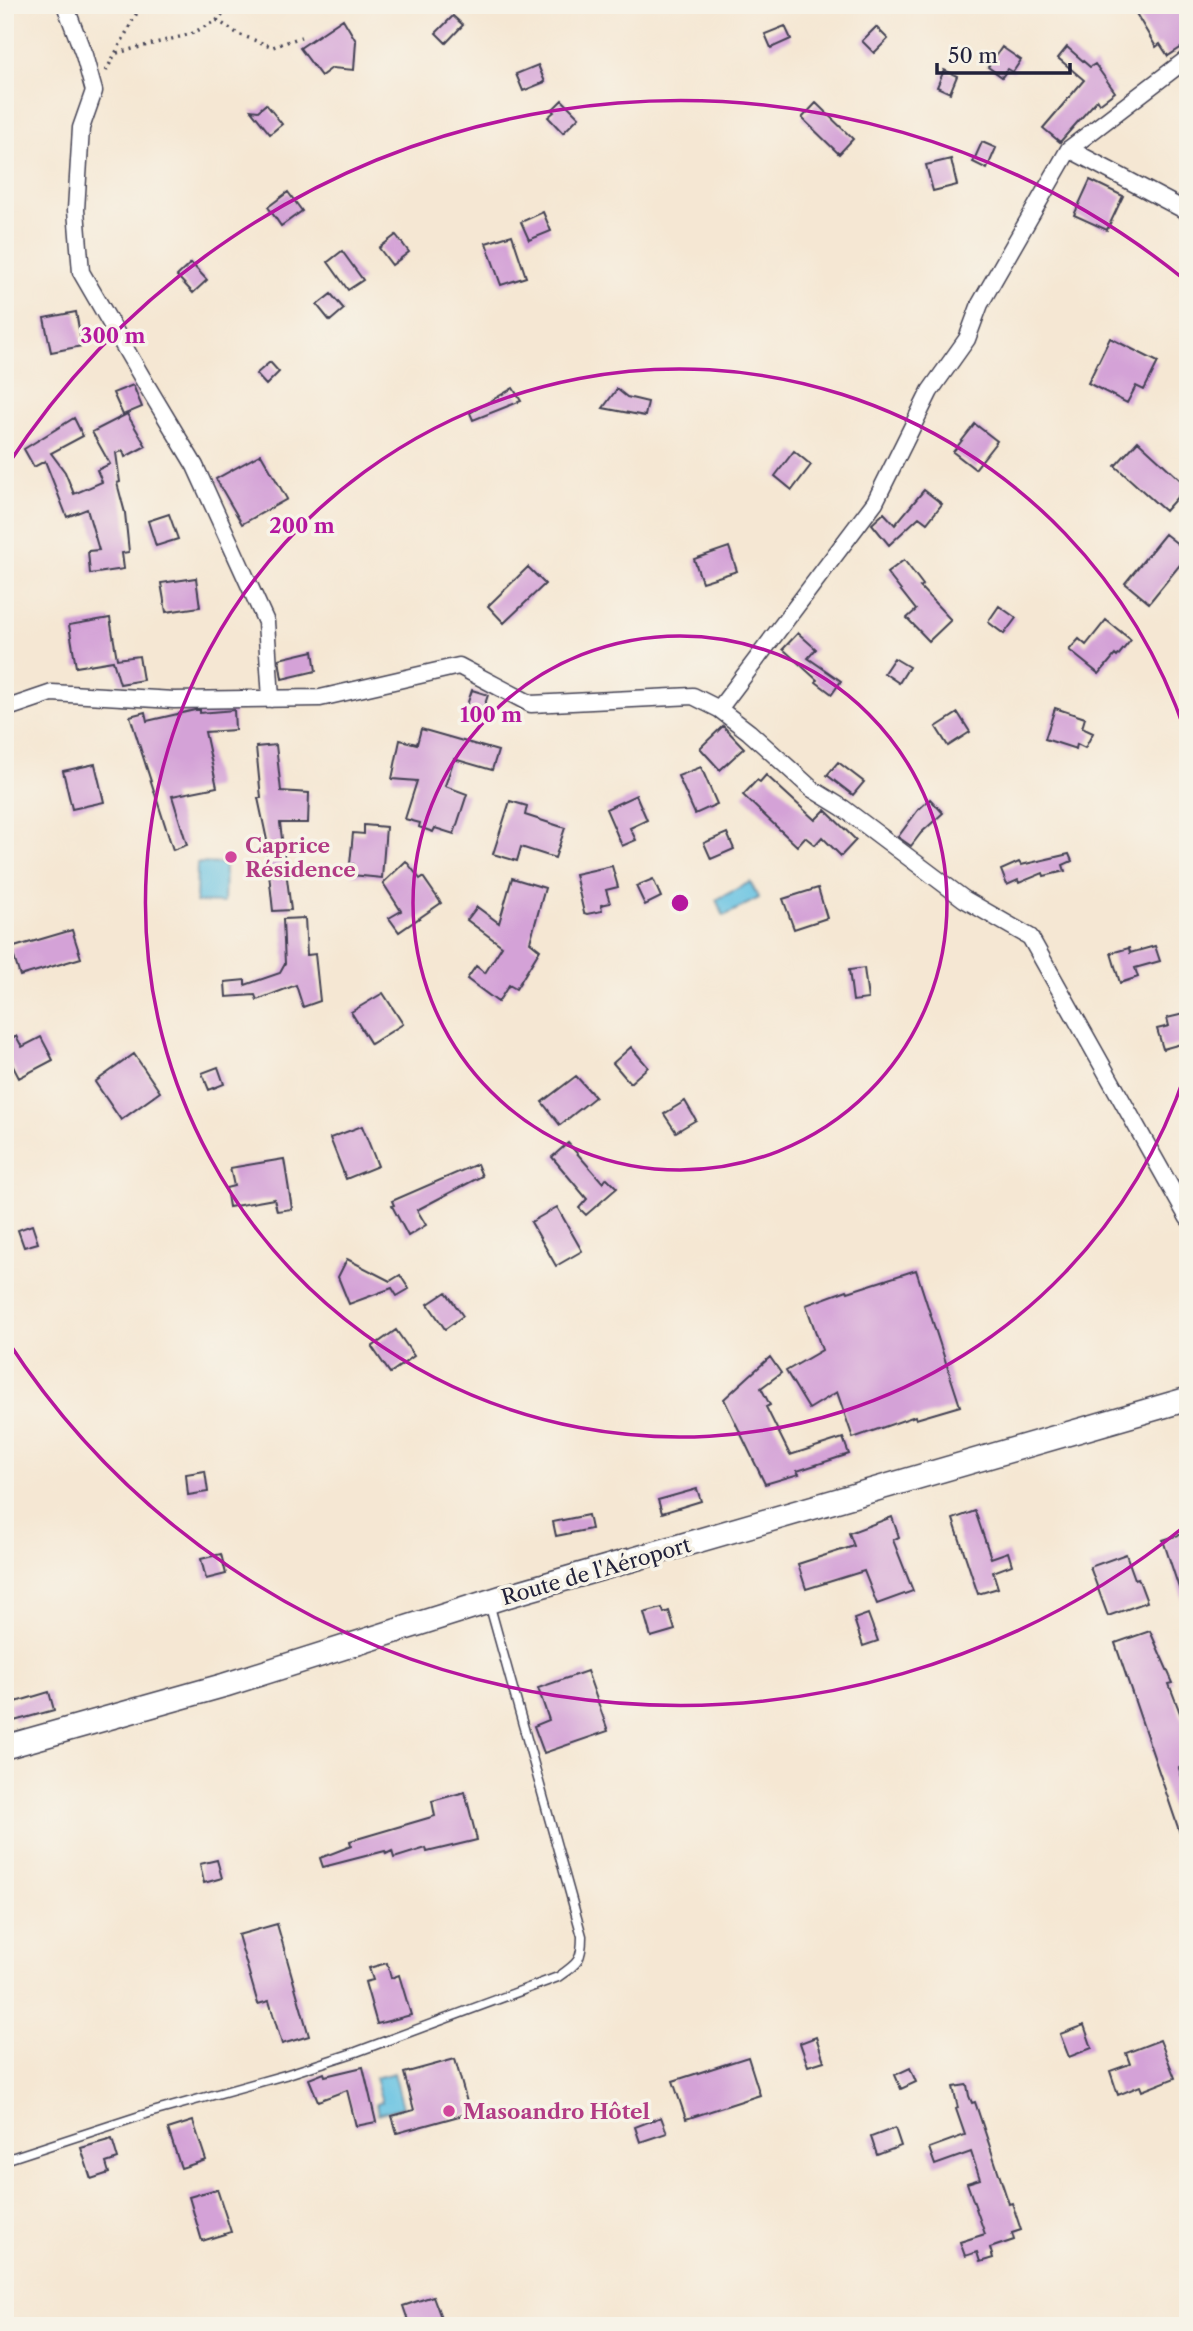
<svg xmlns="http://www.w3.org/2000/svg" width="1193" height="2331" font-family="'Libre Caslon Text',serif">
<rect width="100%" height="100%" fill="#f7f3e8"/>
<filter id="ink" filterUnits="userSpaceOnUse"><feTurbulence type="fractalNoise" baseFrequency=".0143" numOctaves="2"/><feDisplacementMap in="SourceGraphic" scale="14" xChannelSelector="R" yChannelSelector="G"/><feConvolveMatrix kernelMatrix="1 2 1 2 8 2 1 2 1" color-interpolation-filters="sRGB"/></filter>
<filter id="wash" filterUnits="userSpaceOnUse"><feTurbulence type="fractalNoise" baseFrequency=".00686" numOctaves="4" result="noise"/><feDisplacementMap in="SourceGraphic" scale="28" xChannelSelector="R" yChannelSelector="G"/><feGaussianBlur stdDeviation="1.57" result="paint"/><feColorMatrix in="noise" values="0 0 0 0 0 0 0 0 0 0 0 0 0 0 0 0 0 1.4 0 .05"/><feComposite in="paint" operator="in"/></filter>
<g filter="url(#wash)">
<rect width="100%" height="100%" fill="#f5e7d3"/>
<!-- water -->
<path fill="#64c1e2" stroke="#43728e" stroke-width="2" d="M197 863 225 864 224 903 196 902Z
M750 882 759 898 724 916 716 900Z
M394 2073 403 2107 378 2114 376 2104 382 2102 375 2078Z"/>
<g id="blocks">
<!-- building -->
<path fill="#d4a2d7" d="M1131 5H1188V43L1168 56 1160 44 1156 47Z
M453 16 463 25 446 43 436 33Z
M343 19 356 41 354 70 332 68 321 76 300 48Z
M785 26 791 39 771 48 765 34Z
M876 27 888 39 874 53 862 41Z
M1002 47 1021 60 1013 72 1008 69 1002 77 988 67Z
M1067 47 1090 67 1095 64 1115 92 1099 104 1097 100 1060 142 1043 128 1084 80 1058 58Z
M538 65 545 82 523 91 516 74Z
M944 70 957 76 950 93 937 87Z
M562 100 579 117 563 133 548 117 554 112 552 110Z
M816 103 853 139 839 154 802 118Z
M266 104 282 124 270 134 251 110 258 111Z
M982 142 996 148 987 169 973 162Z
M951 159 957 185 933 191 926 165Z
M1090 180 1123 196 1107 230 1074 215Z
M288 192 302 211 281 226 268 207Z
M543 212 551 231 529 240 521 222Z
M396 235 409 252 392 265 379 248Z
M512 235 526 277 501 285 486 243Z
M342 251 363 280 348 290 328 262Z
M191 263 207 280 193 293 177 276Z
M331 294 344 309 330 321 317 305Z
M76 312 82 346 51 352 44 318Z
M1110 338 1158 362 1144 390 1136 386 1127 403 1088 383Z
M270 362 279 372 266 385 256 374Z
M133 385 142 407 123 415 113 393Z
M513 388 521 401 473 420 470 413Z
M617 389 627 397 648 402 645 416 603 408Z
M127 414 146 446 125 457 123 451 116 453 120 482 117 483 125 513 129 552 122 553 124 569 90 574 88 551 99 550 87 509 67 517 45 461 34 467 24 449 74 418 83 436 51 453 65 472 74 494 102 482 97 470 110 464 92 432Z
M975 424 997 441 975 469 953 452Z
M1138 441 1187 486 1165 511 1115 466Z
M794 451 811 465 792 490 775 476Z
M261 454 287 499 242 524 216 479Z
M924 490 942 504 927 523 919 517 889 545 872 524 884 513 895 525Z
M169 514 178 539 156 546 148 521Z
M1165 534 1188 552V555L1149 603 1125 583Z
M729 547 737 571 702 582 694 559Z
M904 560 923 585 920 587 951 620 929 641 907 618 916 610 887 573Z
M528 567 545 584 504 623 488 606Z
M196 578 200 607 166 612 161 583Z
M999 606 1016 618 1004 634 988 622Z
M110 618 117 659 139 656 143 680 120 684 113 661 76 667 69 625Z
M1106 620 1131 640 1117 657 1115 655 1099 674 1069 650 1079 639 1086 645Z
M798 633 816 649 808 658 841 681 832 694 816 682 817 680 783 649Z
M313 651 316 671 282 679 279 659Z
M894 658 909 667 899 683 884 673Z
M472 690 488 695 482 713 466 708Z
M1055 708 1085 718 1082 728 1093 733 1085 748 1077 744 1076 749 1045 739Z
M195 710H200V713L234 710 235 730 205 732 217 787 172 796 187 845 173 850 130 716 145 712 147 721Z
M958 713 970 732 948 746 936 727Z
M723 726 744 748 720 770 700 748Z
M421 729 498 751 492 770 454 759 445 786 467 794 454 834 435 828 433 832 419 827 420 823 405 819 417 781 392 779 400 740 417 744Z
M276 745 281 791 309 793 308 823H280L291 910 273 911 266 845H268L258 798H261L256 747Z
M838 762 864 782 853 795 827 775Z
M95 764 104 802 72 809 63 771Z
M701 767 717 804 695 814 678 776Z
M766 775 815 820 825 810 856 840 841 856 822 837 815 845 805 837 797 846 743 795 757 780 760 782Z
M636 795 647 820 630 828 636 840 622 846 606 809Z
M930 799 943 813 921 833 911 846 898 837 918 810Z
M510 801 527 806 525 815 565 828 555 858 521 847 517 861 493 854Z
M364 825 386 827 382 878 352 875 353 864H350L353 833 364 834Z
M727 833 734 849 711 859 704 843Z
M1069 854 1072 861 1063 865 1065 871 1044 876 1043 873 1019 883 1018 880 1007 885 1001 870 1019 862 1021 865Z
M406 861 420 879 423 877 441 903 399 932 389 918 401 911 383 883Z
M612 866 618 887 606 890 610 903 601 905 602 911 587 914 584 913 575 874Z
M512 878 545 888 530 942 540 950 516 989 509 985 498 1002 467 979 476 966 485 973 502 946 467 920 477 907 499 923Z
M653 879 661 897 645 905 636 886Z
M818 888 827 918 794 929 783 899Z
M305 918 307 955 315 954 320 1001 303 1007 296 985 257 1000 255 995 226 997 225 982 245 980V985L280 973 285 964 283 919Z
M72 930 81 958 20 976 11 948Z
M1155 946 1160 961 1135 968 1138 977 1120 983 1111 953 1129 948 1130 953Z
M864 968 868 999 853 1001 849 970Z
M383 993 403 1024 371 1044 351 1012Z
M1188 1013V1042L1163 1049 1157 1029 1169 1026 1167 1018Z
M16 1036 22 1047 41 1037 53 1060 19 1078 5 1051V1041Z
M631 1047 648 1067 630 1083 613 1063Z
M134 1054 160 1092 121 1120 95 1082Z
M218 1067 224 1084 209 1090 202 1073Z
M576 1076 595 1097 560 1125 542 1102Z
M685 1101 696 1120 676 1132 664 1114Z
M362 1126 378 1166 346 1179 330 1138Z
M568 1143 603 1183 607 1178 617 1188 586 1215 579 1208 587 1199 552 1157Z
M284 1159 292 1209 277 1211 274 1199 229 1207 226 1188 234 1186 230 1168Z
M477 1164 482 1176 417 1210 426 1225 408 1236 392 1206 394 1205 392 1201Z
M557 1207 582 1251 556 1266 531 1222Z
M32 1225 38 1243 24 1247 18 1230Z
M347 1259 390 1281 400 1275 409 1289 397 1296 392 1288 349 1304 338 1277Z
M916 1270 960 1406 916 1419 915 1416 853 1438 837 1392 809 1409 786 1371 822 1350 806 1305 847 1290 848 1292Z
M446 1292 463 1316 445 1329 428 1304Z
M396 1330 414 1356 390 1373 372 1347Z
M770 1357 781 1373 761 1388 770 1405 766 1407 790 1455 843 1438 849 1454 797 1471 799 1474 765 1484 724 1399Z
M205 1471 208 1492 188 1495 186 1474Z
M697 1489 701 1501 662 1513 658 1500Z
M975 1511 991 1558 1008 1552 1012 1565 993 1572 998 1588 978 1594 953 1519Z
M588 1515 591 1529 556 1536 553 1522Z
M892 1517 899 1537 893 1540 913 1591 877 1604 864 1571 806 1589 798 1564 854 1546 849 1533Z
M1188 1532V1606H1185L1163 1540Z
M221 1554 226 1574 206 1579 201 1559Z
M1126 1554 1135 1579 1138 1578 1147 1602 1108 1616 1090 1567Z
M662 1608 664 1613 669 1611 675 1630 651 1637 644 1613Z
M868 1614 878 1641 863 1646 854 1619Z
M1150 1631 1173 1683 1169 1684 1188 1734V1764L1179 1768 1188 1797V1848H1185L1115 1643Z
M587 1671 608 1731 544 1753 534 1726 549 1720 538 1688Z
M49 1692 54 1710 14 1721 9 1704Z
M465 1792 477 1840 427 1852 426 1848 394 1858 392 1851 386 1854 385 1851 323 1867 320 1858 351 1846 350 1841 435 1816 432 1801Z
M217 1860 222 1878 204 1883 200 1864Z
M277 1924 309 2036 282 2044 269 2001 258 2004 238 1935Z
M387 1963 391 1978 399 1975 411 2015 377 2024 365 1982 373 1980 369 1968Z
M1084 2025 1092 2048 1069 2057 1060 2034Z
M816 2037 824 2061 808 2066 800 2043Z
M1160 2040 1175 2078 1142 2091 1140 2086 1118 2095 1110 2071 1130 2064 1126 2053Z
M748 2057 760 2095 686 2119 673 2081Z
M455 2059 470 2113 397 2133 392 2116 414 2110 404 2073Z
M363 2067 376 2122 356 2126 347 2090 318 2101 309 2079 324 2073 325 2076Z
M910 2068 916 2082 901 2089 895 2075Z
M967 2085 969 2096 972 2103 975 2102 1009 2204 1012 2203 1021 2230 1012 2233 1014 2240 990 2248 993 2258 980 2262 977 2252 965 2256 960 2242 985 2234 967 2183 980 2179 971 2152 935 2165 929 2148 965 2135 956 2109 958 2108 953 2087Z
M661 2117 667 2133 640 2142 635 2127Z
M193 2121 206 2160 181 2168 168 2129Z
M895 2128 901 2146 877 2155 871 2137Z
M112 2139 118 2159 106 2163 109 2173 91 2179 81 2148Z
M217 2189 231 2232 202 2241 189 2197Z
M433 2296 443 2323 434 2326H410L403 2306Z"/>
</g>
</g>
<g filter="url(#ink)">
<use href="#blocks" fill-opacity="0" stroke="#424052" stroke-width="2"/>
<g fill="none" stroke-linecap="round" stroke-linejoin="round">
<defs>
<path id="service" d="M5 2160 149 2113 285 2075 356 2052 558 1977C578 1963 582 1961 582 1936L489 1603"/>
<path id="minor" d="M65 5 84 55 94 91 81 128 76 210 81 272 147 386 195 466 266 622 271 699
M1188 58 1069 149 1188 212
M5 709 52 693 174 700 320 698 459 666 531 704 693 696 719 709 749 732 812 789 843 808 964 899 1030 937 1188 1218
M719 709 875 502 930 391 967 339 980 304 1069 149"/>
<path id="secondary" d="M5 1747 225 1685 503 1597 1188 1399"/>
</defs>
<!-- service casing -->
<use href="#service" stroke="#424052" stroke-width="11"/>
<!-- minor casing -->
<use href="#minor" stroke="#424052" stroke-width="19"/>
<!-- secondary casing -->
<use href="#secondary" stroke="#424052" stroke-width="26"/>
<!-- path -->
<path stroke="#424052" stroke-width="3.5" stroke-dasharray="2 5" stroke-linecap="butt" d="M217 20 238 34 273 47 301 37
M117 53 191 34 217 20 231 5
M106 71 141 5"/>
<!-- service -->
<use href="#service" stroke="#fff" stroke-width="8"/>
<!-- minor -->
<use href="#minor" stroke="#fff" stroke-width="16"/>
<!-- secondary -->
<use href="#secondary" stroke="#fff" stroke-width="23"/>
</g>
</g>
<!-- distance rings -->
<g fill="none" stroke="#b5179e" stroke-width="3.5">
<circle cx="680" cy="903" r="267"/>
<path d="M1186 1072A534 534 0 1 1 1186 734"/>
<path d="M1185 1526A802 802 0 0 1 7 1340M7 466A802 802 0 0 1 1185 280"/>
</g>
<!-- markers -->
<g fill="#d1479c" stroke="#f7f3e8" stroke-width="2.5">
<circle cx="231" cy="857" r="7"/>
<circle cx="449" cy="2111" r="7"/>
</g>
<g text-anchor="middle" dominant-baseline="central" stroke-width="7" stroke-linejoin="round" paint-order="stroke">
<!-- hotel labels -->
<g font-size="21" font-weight="bold" fill="#b23c85" stroke="#f7f3e8" text-anchor="start">
<text x="245" y="845">Caprice<tspan x="245" dy="24">Résidence</tspan></text>
<text x="463" y="2111">Masoandro Hôtel</text>
</g>
<!-- street labels -->
<g font-size="21" fill="#22223b" stroke="#f7f3e8">
<text transform="translate(596 1571) rotate(-16)">Route de l'Aéroport</text>
</g>
</g>
<circle cx="680" cy="903" r="10" fill="#b5179e" stroke="#f7f3e8" stroke-width="3.5"/>
<g font-size="21" text-anchor="middle" font-weight="bold" fill="#b5179e" stroke="#f7f3e8" stroke-width="7" stroke-linejoin="round" paint-order="stroke">
<text x="113" y="343">300 m</text>
<text x="302" y="533">200 m</text>
<text x="491" y="722">100 m</text>
</g>
<!-- margin -->
<rect width="1193" height="2331" fill="none" stroke="#f7f3e8" stroke-width="28"/>
<!-- scale -->
<path d="M937 63v10h133v-10" fill="none" stroke="#22223b" stroke-width="3.5"/>
<text x="948" y="63" font-size="21" fill="#22223b" stroke="#f7f3e8" stroke-width="5" paint-order="stroke">50 m</text>
</svg>
